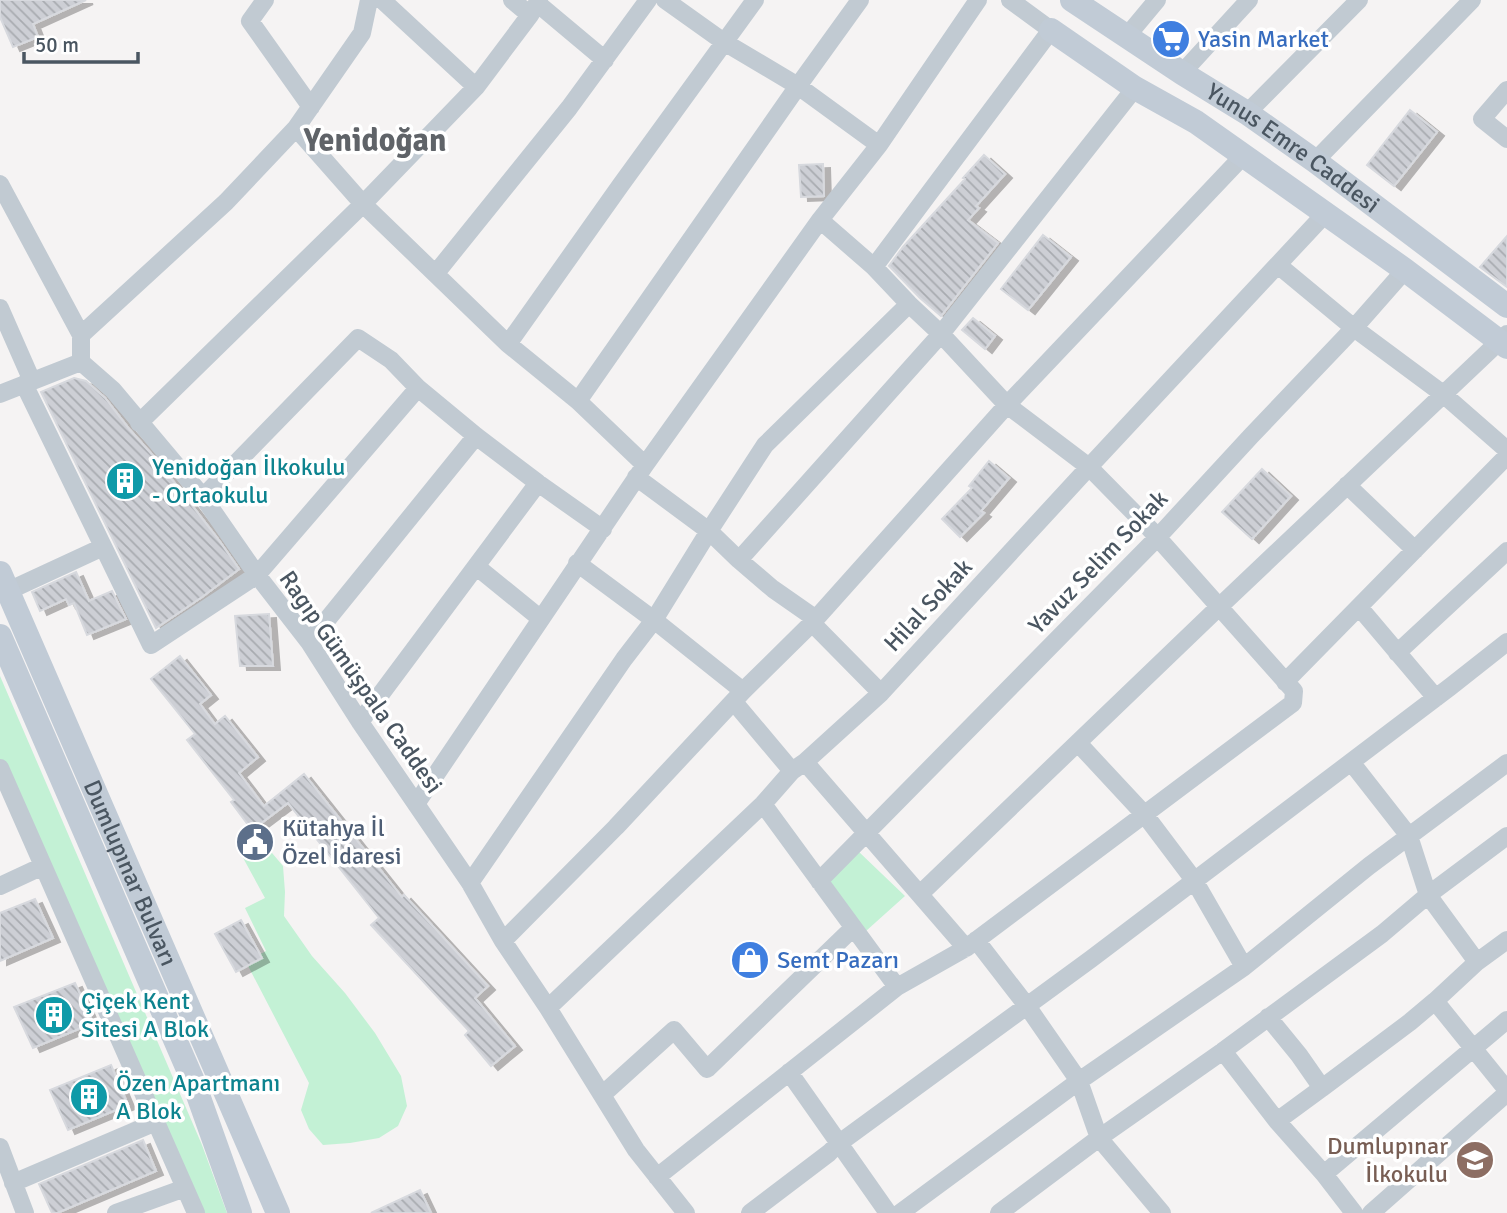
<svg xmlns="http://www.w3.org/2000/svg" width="1507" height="1213" font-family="Signika,sans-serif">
<defs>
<pattern id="building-back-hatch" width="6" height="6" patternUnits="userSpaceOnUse" patternTransform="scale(1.75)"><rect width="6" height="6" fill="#cdcfd5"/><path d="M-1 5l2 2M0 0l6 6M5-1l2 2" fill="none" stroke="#a8abb0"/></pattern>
<filter id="shadow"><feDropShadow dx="7" dy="4" stdDeviation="0" flood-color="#0004"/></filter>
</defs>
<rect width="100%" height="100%" fill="#f5f3f3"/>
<!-- green -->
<path fill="#c3f1d5" d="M0 676 202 1145 227 1213H203L0 761Z
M251 840 267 847 283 866 285 892 284 916 312 956 345 993 375 1033 401 1076 407 1106 398 1126 379 1138 350 1143 323 1145 309 1129 301 1110 309 1083 246 962 266 951 245 908 265 898 236 845Z
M858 851 905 896 866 931 828 883Z"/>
<!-- building -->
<path fill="url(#building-back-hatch)" stroke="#d7d9de" stroke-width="2" filter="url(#shadow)" d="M0 0H86L33 24 38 37 13 47 0 17Z
M1410 110 1437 132 1394 186 1367 165Z
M984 155 1005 174 976 206 979 208 968 220 998 243 941 316 920 298 889 266 903 247 965 179 963 178Z
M823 164 824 196 801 197 799 165Z
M1043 235 1071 257 1028 310 1001 289Z
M1507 236V287L1480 267Z
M973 318 995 336 985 349 962 330Z
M74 378 86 381 105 398 130 430 156 459 218 539 239 569 202 597 156 628 41 392Z
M989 461 1009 478 981 511 984 513 960 537 942 519 972 488 969 486Z
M1262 469 1291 496 1252 539 1222 512Z
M76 572 89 601 112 591 126 619 87 635 74 603 69 605 66 599 40 611 32 592Z
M269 614 273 666H240L235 616Z
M180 656 211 695 200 704 215 724 225 716 258 757 239 773 264 806 304 774 402 897 404 895 488 986 475 998 515 1046 491 1066 465 1035 469 1031 371 925 379 918 288 803 252 830 231 802 234 800 187 740 195 734 151 679Z
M35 899 53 938 0 961V913Z
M241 920 262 958 236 972 215 934Z
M75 983 93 1023 33 1048 14 1007Z
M111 1065 128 1105 68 1130 50 1090Z
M143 1140 156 1171 57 1213H52L39 1184Z
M420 1190 431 1213H371Z"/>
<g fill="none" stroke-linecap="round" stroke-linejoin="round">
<!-- street -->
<path stroke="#c1cad2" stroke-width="18" d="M265 0 250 21 311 107
M382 0 476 87
M512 0 530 15
M665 0 724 42 798 86 879 145
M537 3 605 60
M1127 36 1157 0
M1182 73 1249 0
M1507 90 1482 119 1507 139
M1247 113 1359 0
M296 128 363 204 508 344 578 401 645 465
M1315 161 1472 0
M0 184 81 335V362L113 390 203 497 257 575 309 642 360 722 470 883 503 941 548 1008 636 1150 686 1213
M1278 265 1354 328 1443 394 1507 450
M874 267 1051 30 1010 0
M436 273 569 108 648 0
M909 304 765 445 709 531 739 560 941 334 1135 88
M0 308 32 381
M81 335 226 202 296 128 362 33 369 0
M508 344 620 186 755 0
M24 384 151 645 257 575 418 388
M0 394 81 362
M578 401 798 86 860 0
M139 423 363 204 476 87 530 15 539 0
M1347 485 1415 550
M203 497 358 338 391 360 418 388 476 436 538 483 603 529
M739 560 773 589 816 619
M577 563 654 620 743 691
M477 567 541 619
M8 591 103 547
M1359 607 1436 698
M812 623 881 693
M309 642 476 436
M1397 653 1507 551
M1285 682 1507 456
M734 702 792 771
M360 722 538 483
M1078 743 1145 815 1194 880 1244 967
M805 762 966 948
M1351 762 1409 836 1428 895 1477 962
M0 768 196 1213
M416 804 645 465 820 220 879 145 978 0
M763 804 897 987
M819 881 1157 538 1251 436 1354 328 1405 270
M470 883 624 659 654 620 709 531 636 477
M0 886 43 866
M920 894 1219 607 1507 334
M976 940 1027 1006 1079 1081 1099 1138 1162 1213
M503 941 616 827 743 691 812 623 1007 405 1243 156
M1435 1001 1507 1090
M548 1008 763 804 792 771 805 762 881 693 1089 467 1325 214
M1268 1017 1299 1055 1322 1088 1410 1022 1435 1001 1477 962 1507 940
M1223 1051 1277 1121 1324 1174 1354 1213
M789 1072 888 1213
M602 1095 674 1030 707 1069 853 928
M1277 1121 1322 1088
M0 1147 25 1213
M1324 1174 1507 1020
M657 1177 897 987 966 948 1293 703 1294 691 1150 529 1089 467 1007 405 941 334 909 304 874 267 820 220
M13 1183 156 1122
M116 1213 185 1188
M750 1213 829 1153 838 1144 1091 959 1450 687 1507 642
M900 1213 1079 1081 1244 967 1369 866 1507 763
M999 1213 1099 1138 1223 1051 1382 934 1428 895 1507 836
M1371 1213 1507 1093"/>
<!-- secondary -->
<g stroke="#c1cbd6" stroke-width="24">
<path id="s1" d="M1072 0 1182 73 1247 113 1315 161 1507 306"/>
<path d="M1051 30 1135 88 1196 122 1405 270 1507 347"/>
<path id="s2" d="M0 573 278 1213"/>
<path d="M0 636 193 1081 240 1213"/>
</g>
</g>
<!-- icons -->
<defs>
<symbol id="supermarket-disc" viewBox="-11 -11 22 22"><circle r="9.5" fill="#3f7fe0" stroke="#fff"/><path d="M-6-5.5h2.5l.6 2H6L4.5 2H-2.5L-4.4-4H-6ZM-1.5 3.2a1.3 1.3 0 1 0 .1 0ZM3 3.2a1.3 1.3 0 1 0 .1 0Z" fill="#fff"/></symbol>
<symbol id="building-disc" viewBox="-11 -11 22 22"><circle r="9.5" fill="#0f9aa8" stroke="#fff"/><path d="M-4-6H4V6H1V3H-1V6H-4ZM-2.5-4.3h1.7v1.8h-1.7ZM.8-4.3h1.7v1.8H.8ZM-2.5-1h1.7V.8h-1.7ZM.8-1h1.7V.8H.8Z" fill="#fff"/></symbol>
<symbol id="civic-disc" viewBox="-11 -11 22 22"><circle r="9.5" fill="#5c6f8a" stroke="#fff"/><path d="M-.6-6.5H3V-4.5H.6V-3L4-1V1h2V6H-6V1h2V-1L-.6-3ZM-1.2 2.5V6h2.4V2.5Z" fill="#fff"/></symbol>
<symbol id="shop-disc" viewBox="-11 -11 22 22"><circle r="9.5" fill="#3f7fe0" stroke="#fff"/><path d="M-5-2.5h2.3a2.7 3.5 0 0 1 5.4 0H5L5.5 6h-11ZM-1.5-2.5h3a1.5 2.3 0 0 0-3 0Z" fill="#fff"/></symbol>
<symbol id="school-disc" viewBox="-11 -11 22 22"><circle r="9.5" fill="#8d6e63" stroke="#fff"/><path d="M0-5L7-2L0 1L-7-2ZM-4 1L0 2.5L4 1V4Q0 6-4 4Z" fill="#fff"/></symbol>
</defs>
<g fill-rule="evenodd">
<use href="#supermarket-disc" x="1149" y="17" width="44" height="44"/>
<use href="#building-disc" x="103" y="459" width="44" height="44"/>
<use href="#civic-disc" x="233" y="820" width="44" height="44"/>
<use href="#shop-disc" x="728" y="938" width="44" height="44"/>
<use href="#building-disc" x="32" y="993" width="44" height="44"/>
<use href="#building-disc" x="67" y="1075" width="44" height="44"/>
<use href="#school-disc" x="1453" y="1138" width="44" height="44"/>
</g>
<g text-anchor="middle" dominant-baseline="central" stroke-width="7" stroke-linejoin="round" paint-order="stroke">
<!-- shop labels -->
<g font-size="24" fill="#366cbe" stroke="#fff" text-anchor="start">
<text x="1198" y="39">Yasin Market</text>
<text x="777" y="960">Semt Pazarı</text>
</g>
<!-- street labels -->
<g font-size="24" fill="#4a5661" stroke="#fff">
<text stroke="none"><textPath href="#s1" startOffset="266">Yunus Emre Caddesi</textPath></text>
<text transform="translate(1098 562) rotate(-46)">Yavuz Selim Sokak</text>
<text transform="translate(928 605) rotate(-47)">Hilal Sokak</text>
<text transform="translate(361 682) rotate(55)">Ragıp Gümüşpala Caddesi</text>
<text stroke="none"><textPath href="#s2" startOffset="327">Dumlupınar Bulvarı</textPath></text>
</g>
<!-- culture labels -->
<g font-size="24" fill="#0d838f" stroke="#fff" text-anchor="start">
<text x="152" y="467">Yenidoğan İlkokulu<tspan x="152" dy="28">- Ortaokulu</tspan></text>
<text x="81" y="1001">Çiçek Kent<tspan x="81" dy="28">Sitesi A Blok</tspan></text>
<text x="116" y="1083">Özen Apartmanı<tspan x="116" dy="28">A Blok</tspan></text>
</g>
<!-- service labels -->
<g font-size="24" fill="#4e5e75" stroke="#fff" text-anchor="start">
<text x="282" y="828">Kütahya İl<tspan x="282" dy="28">Özel İdaresi</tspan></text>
</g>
<!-- education labels -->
<g font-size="24" fill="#785e54" stroke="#fff" text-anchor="end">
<text x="1448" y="1146">Dumlupınar<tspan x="1448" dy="28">İlkokulu</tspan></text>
</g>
<!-- district labels -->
<g font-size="32" font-weight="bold" fill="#5f6368" stroke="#fff">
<text x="375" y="140">Yenidoğan</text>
</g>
</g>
<!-- scale -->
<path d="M24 52v10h114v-10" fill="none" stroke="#4a5661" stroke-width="3.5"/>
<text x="35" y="52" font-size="21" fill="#4a5661" stroke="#ffffff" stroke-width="5" paint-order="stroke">50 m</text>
</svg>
